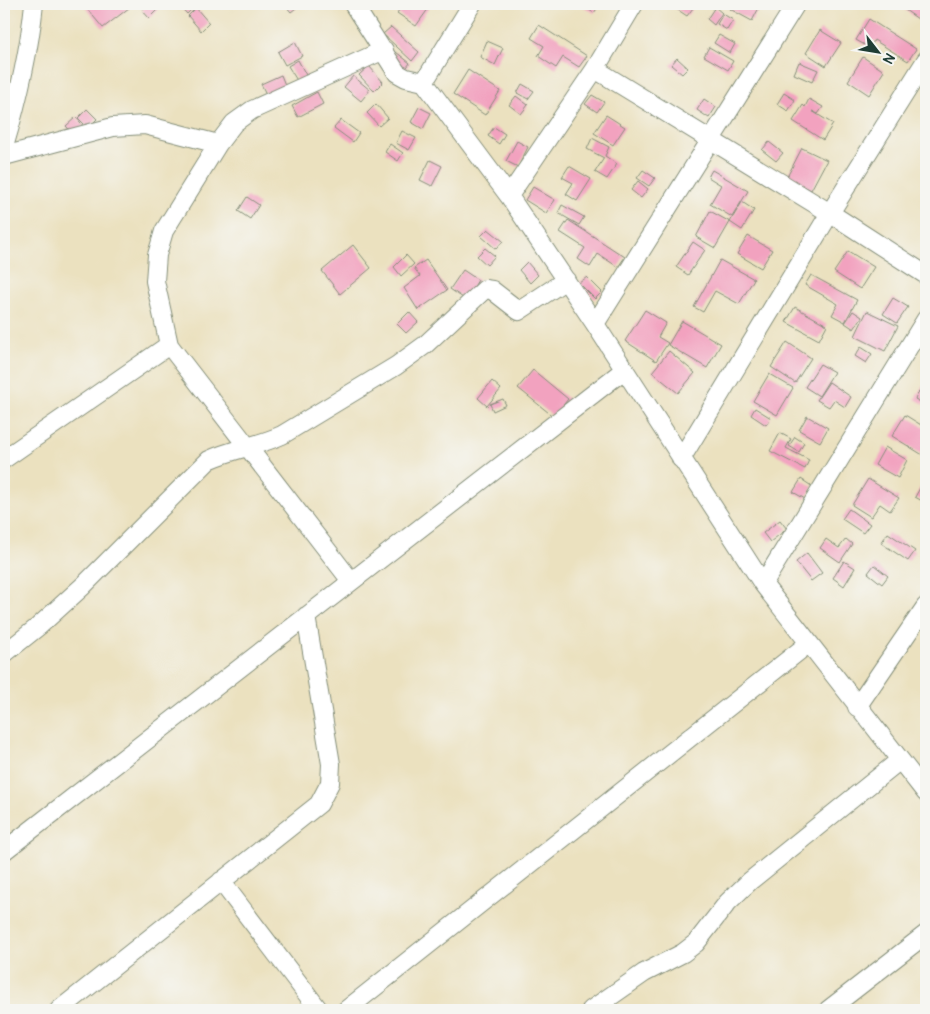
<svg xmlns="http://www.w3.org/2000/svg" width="930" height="1014" font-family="Pangolin,sans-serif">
<rect width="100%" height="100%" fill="#f6f6f2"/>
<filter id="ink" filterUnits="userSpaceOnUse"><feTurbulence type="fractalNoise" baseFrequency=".02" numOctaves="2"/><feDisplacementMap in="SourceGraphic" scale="10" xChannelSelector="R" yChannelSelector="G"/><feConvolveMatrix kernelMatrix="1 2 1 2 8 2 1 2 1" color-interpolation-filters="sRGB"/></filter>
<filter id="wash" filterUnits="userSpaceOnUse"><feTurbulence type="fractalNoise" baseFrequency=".0096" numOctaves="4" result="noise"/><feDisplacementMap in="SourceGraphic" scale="20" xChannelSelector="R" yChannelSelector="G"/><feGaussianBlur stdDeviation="1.12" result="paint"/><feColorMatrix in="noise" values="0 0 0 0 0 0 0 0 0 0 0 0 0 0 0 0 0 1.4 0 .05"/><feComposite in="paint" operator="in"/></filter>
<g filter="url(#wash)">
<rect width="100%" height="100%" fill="#ebe1bf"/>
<g id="blocks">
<!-- building -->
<path fill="#f2a2bf" d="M83 4H134L103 28Z
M148 4H163L149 18 142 10Z
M178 4H195L196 5 187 14Z
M284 4H301L291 12Z
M403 4H429L431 5 416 26 397 13Z
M580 4H600L594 13Z
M669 4H696L687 16Z
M733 4H761L752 21 730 9Z
M909 4H915L924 10 918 19 905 10Z
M715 7 722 13 714 25 707 19Z
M196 8 209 23 201 31 188 16Z
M723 14 733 20 727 30 717 24Z
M869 19 916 49 908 61 874 40 870 48 856 40Z
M539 25 587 56 579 67 563 57 556 68 538 56 544 46 531 38Z
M391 27 419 52 412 61 383 34Z
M820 30 841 43 826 66 806 53Z
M719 35 735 44 730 53 714 43Z
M487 41 503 48 495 65 480 57Z
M295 42 302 56 285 65 278 52Z
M709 47 733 61 728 70 704 56Z
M396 52 410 63 404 71 390 60Z
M863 57 884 71 869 95 848 81Z
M677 58 688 68 682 74 671 65Z
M298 60 307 77 298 82 288 66Z
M799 62 818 70 812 82 794 74Z
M369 66 383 82 374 91 359 75Z
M468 70 500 91 485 115 453 94Z
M281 75 287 90 268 98 261 84Z
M353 76 370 90 361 101 344 87Z
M522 84 534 91 528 99 517 93Z
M317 92 323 104 298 117 292 106Z
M784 93 795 100 788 111 777 104Z
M592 95 604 102 597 112 585 104Z
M516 96 528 105 521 114 509 105Z
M704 99 716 107 709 118 697 110Z
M809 99 823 107 818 114 812 111 833 124 823 140 793 121 803 105 805 107Z
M376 104 388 118 379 126 367 113Z
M419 107 431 113 423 129 411 122Z
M87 109 97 119 88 128 78 118Z
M606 115 625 127 613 145 594 133Z
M76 117 85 128 76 137 66 126Z
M341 120 359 133 353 142 334 128Z
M494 127 505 134 499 144 488 136Z
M402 131 416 138 409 150 396 143Z
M592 138 609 147 605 156 617 164 607 179 595 172 604 158 587 149Z
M517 141 528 147 518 167 506 161Z
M769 142 783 153 776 161 762 150Z
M390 144 403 153 398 161 385 152Z
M802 148 827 160 811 190 787 177Z
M430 160 442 166 432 186 420 180Z
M569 166 591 179 577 201 566 194 573 183 562 177Z
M643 170 655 178 649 186 637 178Z
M712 170 748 191 732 217 710 204 721 185 708 177Z
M638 181 648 189 641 198 631 190Z
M533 187 555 200 546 213 525 200Z
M247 197 259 205 250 219 238 211Z
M742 202 754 210 742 230 730 222 715 248 696 237 710 211 730 222Z
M562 205 584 217 579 225 558 213Z
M568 220 625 257 618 267 598 254 590 267 578 259 585 248 560 232Z
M488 229 503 241 496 249 481 236Z
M748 236 772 250 761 268 737 254Z
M693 242 705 250 688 275 676 267Z
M353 245 371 268 340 294 322 271Z
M485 248 495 256 487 265 477 256Z
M848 251 874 267 860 289 834 272Z
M406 255 414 264 401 276 394 267Z
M426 260 447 290 418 310 404 288 420 276 414 268Z
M720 260 754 279 739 304 715 291 703 312 694 307Z
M527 262 538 275 530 283 519 270Z
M463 270 478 280 466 300 450 289Z
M811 275 857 300 845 322 832 315 838 304 805 285Z
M587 277 602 292 595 299 579 283Z
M893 298 908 307 897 323 883 314Z
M795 307 827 325 819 340 786 322Z
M645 310 666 323 658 337 668 343 656 361 625 341Z
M853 311 862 317 854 329 845 323Z
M867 311 898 326 885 351 855 336Z
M409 312 418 322 406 333 397 324Z
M682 321 721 344 707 368 668 345Z
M787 342 811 358 795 383 771 367Z
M861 347 872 354 866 363 855 356Z
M669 351 695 373 678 393 652 372Z
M820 364 834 372 819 396 805 387Z
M533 370 568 399 554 417 518 388Z
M769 374 793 388 777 415 753 401Z
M492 381 501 389 487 406 478 398Z
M829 382 851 397 845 407 834 400 829 407 817 400Z
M923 385 926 387V405L915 399Z
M503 399 506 405 493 411 490 404Z
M755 408 771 418 766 425 751 415Z
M905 415 926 428V457L892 436Z
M807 416 828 428 820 442 799 430Z
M780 433 791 439 786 448 809 460 805 469 770 451Z
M795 437 804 443 799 452 789 446Z
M885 447 907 460 898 478 875 465Z
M926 477V503L915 497Z
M801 479 813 487 805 499 793 492Z
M868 479 899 498 890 511 880 504 871 517 852 505Z
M849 509 870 524 863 533 842 519Z
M780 520 787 529 770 542 763 533Z
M888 533 915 551 908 561 881 543Z
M826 539 839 548 846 539 852 544 840 562 820 548Z
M807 553 822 573 811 581 796 562Z
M844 561 855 568 844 586 833 578Z
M874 565 888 576 882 584 868 573Z"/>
</g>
</g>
<g filter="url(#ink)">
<use href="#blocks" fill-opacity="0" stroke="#858f7a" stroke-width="1"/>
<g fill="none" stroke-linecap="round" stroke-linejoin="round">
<defs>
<path id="street" d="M353 4 397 73 406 78 424 82 509 196 595 324 763 584 926 793
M595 69 830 213 926 275
M424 82 472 4
M4 147C18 100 29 53 34 4
M4 156 113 127 145 125 218 144
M509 196 595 69 634 4
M595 324 796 4
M4 459 169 345
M681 459 830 213 926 60
M351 581 169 345 155 281 157 255 164 231 218 144 234 123 252 110 384 50
M763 584 926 319
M4 654 39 626 83 586 209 460C232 449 258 446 282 435L396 366 425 345 485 289 492 290 519 311 566 280
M857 707 926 606
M4 851 624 370
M221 881 319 1010
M59 1010 319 804 330 783 331 764 306 616
M346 1010 808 644
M591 1010 644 973 683 953 696 943 728 902 750 881 900 760
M828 1010 926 934"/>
</defs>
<!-- street casing -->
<use href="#street" stroke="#858f7a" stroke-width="20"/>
<!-- street -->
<use href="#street" stroke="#fff" stroke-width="18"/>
</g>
</g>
<!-- margin -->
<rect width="930" height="1014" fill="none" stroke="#f6f6f2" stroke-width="20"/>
<!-- north arrow -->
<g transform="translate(878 52) rotate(121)" stroke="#f6f6f2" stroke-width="4" paint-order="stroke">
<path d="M0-4L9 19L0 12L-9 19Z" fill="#1f3d34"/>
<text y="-8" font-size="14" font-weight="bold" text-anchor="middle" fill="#1f3d34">N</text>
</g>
</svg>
